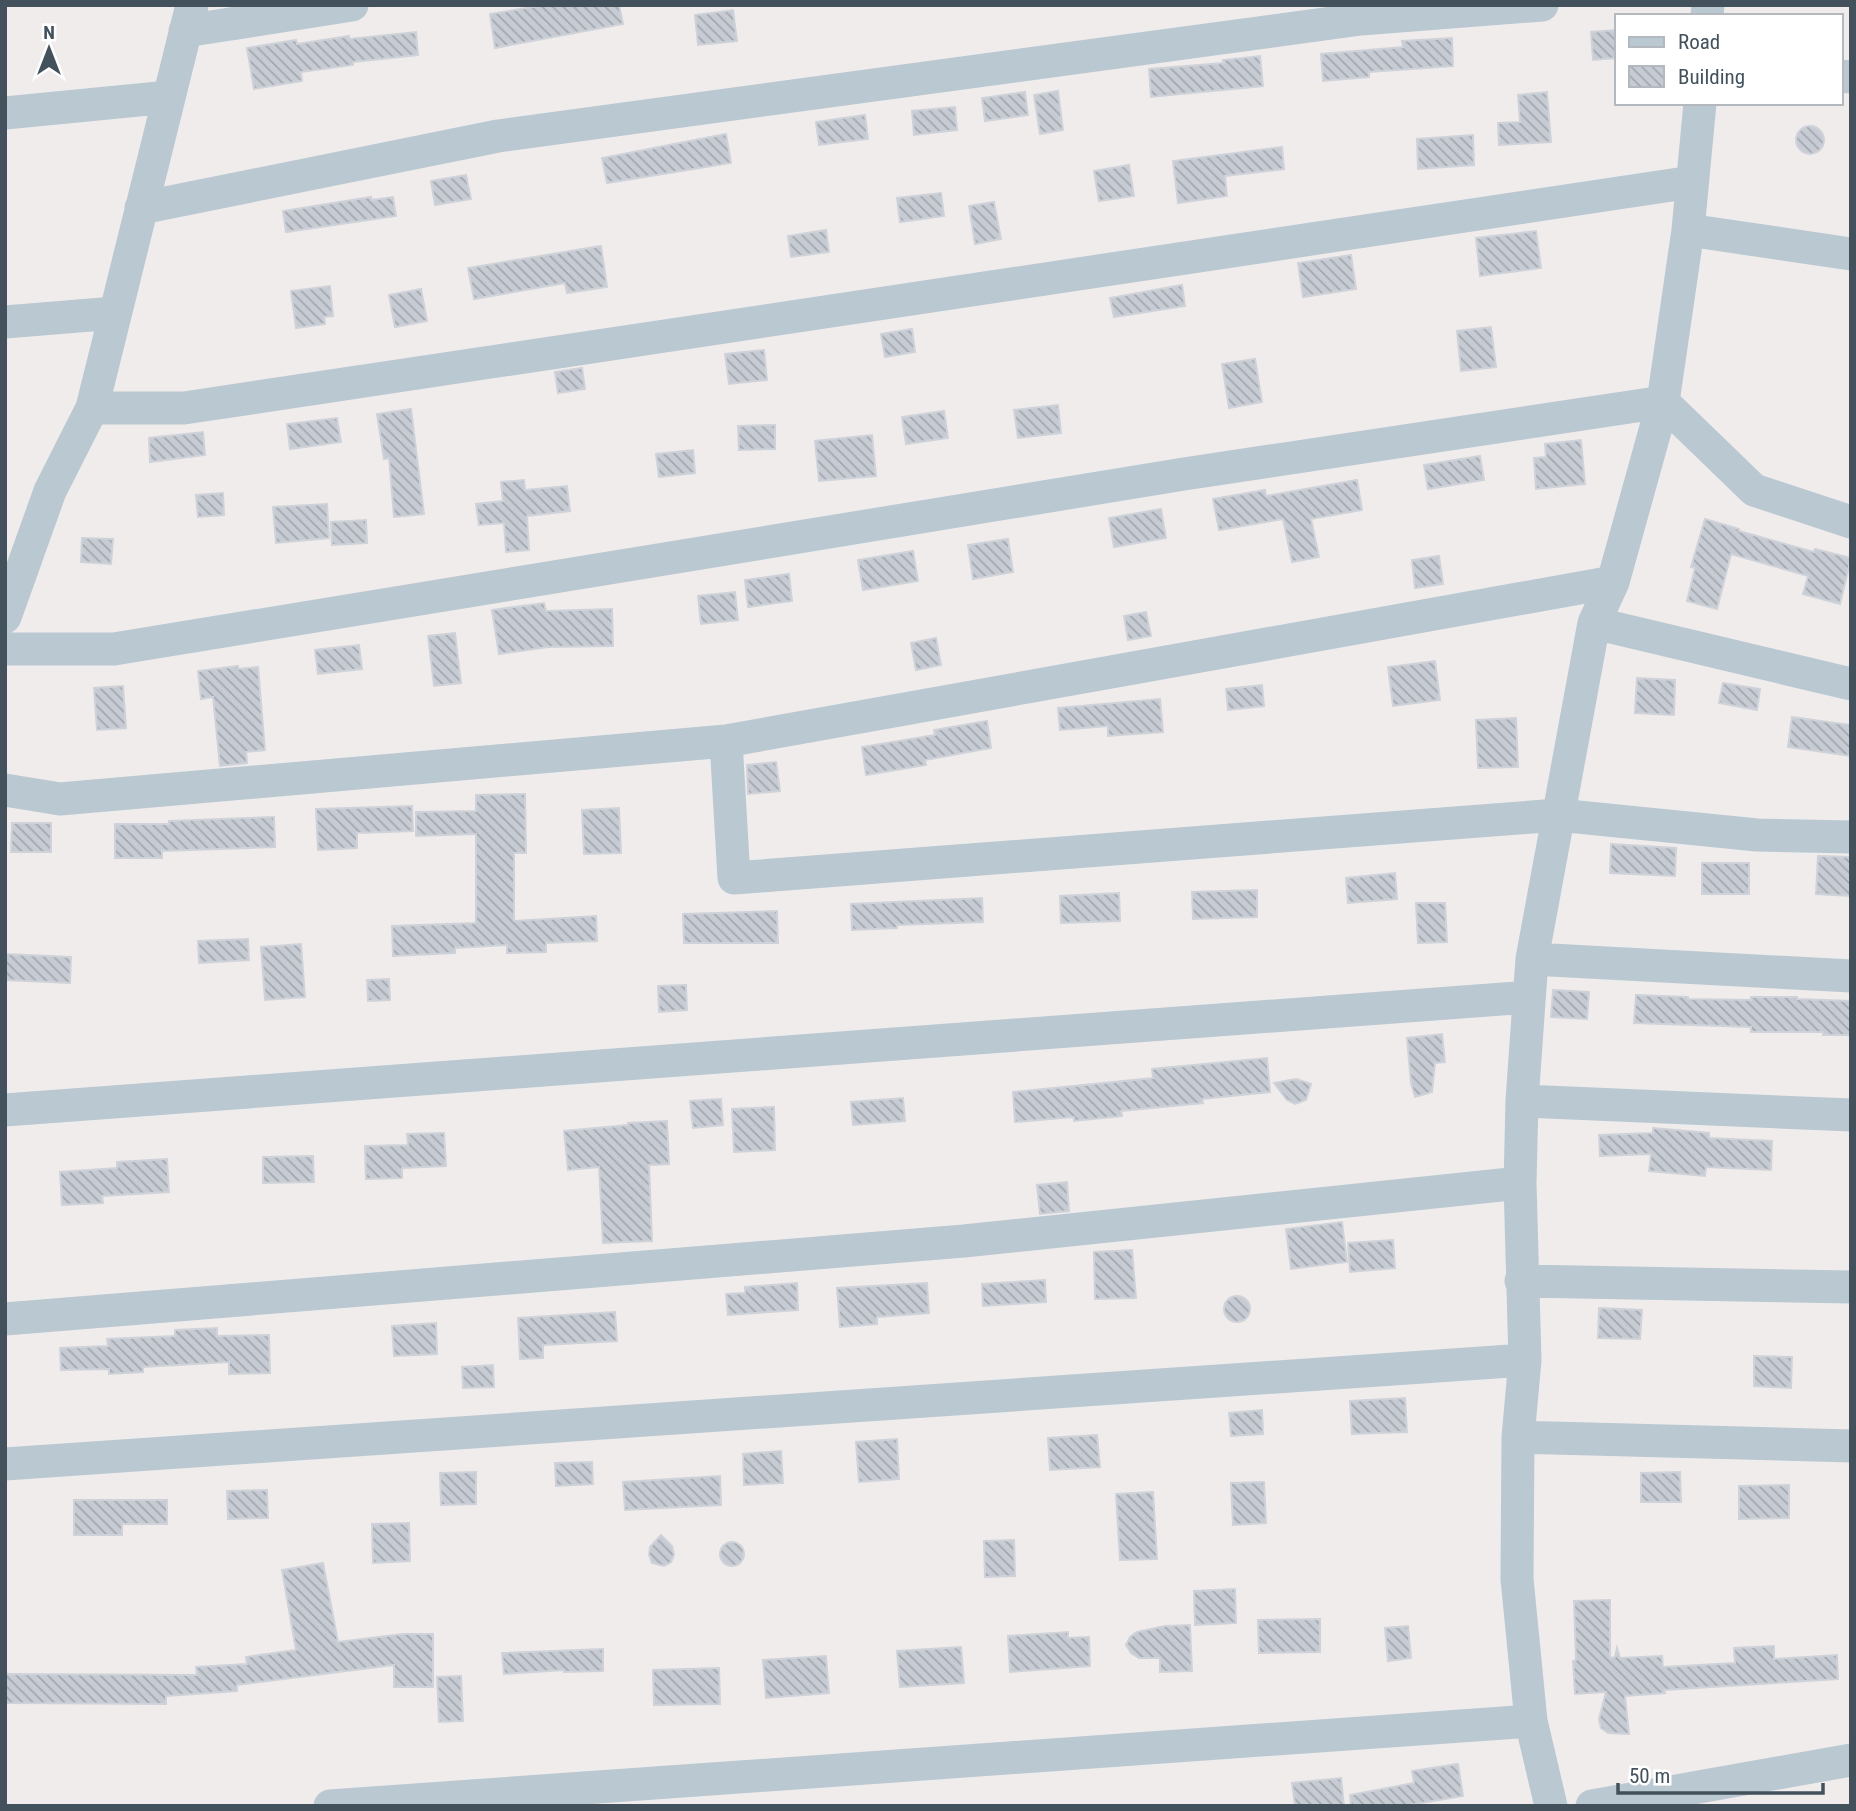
<svg xmlns="http://www.w3.org/2000/svg" width="1856" height="1811" font-family="'Roboto Condensed',sans-serif">
<defs>
<pattern id="building-back-hatch" width="6" height="6" patternUnits="userSpaceOnUse" patternTransform="scale(1.75)"><rect width="6" height="6" fill="#c7cbd3"/><path d="M-1 5l2 2M0 0l6 6M5-1l2 2" fill="none" stroke="#a3a7ae"/></pattern>
</defs>
<rect width="100%" height="100%" fill="#f0ecec"/>
<!-- building -->
<path fill="url(#building-back-hatch)" stroke="#cfd3d9" stroke-width="2" d="M545 5H619L623 24 495 48 490 14Z
M733 10 737 41 698 45 695 15Z
M1616 30V58L1593 60 1591 32Z
M416 32 418 55 353 62V65L301 72 302 81 254 89 247 48 296 40 297 44 349 36V39Z
M1452 38 1453 66 1369 72V77L1323 81 1321 54 1403 47 1402 41Z
M1260 56 1263 86 1151 97 1149 69 1224 63 1223 60Z
M1058 91 1063 130 1040 134 1034 95Z
M1025 92 1028 115 985 121 982 98Z
M1547 92 1551 142 1499 145 1498 123 1520 122 1518 95Z
M955 107 957 130 914 135 912 111Z
M865 115 868 139 819 145 816 122Z
M1796 140a14 14 0 1 1 28 0a14 14 0 1 1-28 0Z
M726 134 731 163 607 183 602 158Z
M1473 135 1474 165 1418 169 1417 139Z
M1282 147 1284 169 1225 176 1227 196 1178 203 1173 161Z
M1129 165 1134 196 1099 201 1094 171Z
M466 175 471 199 435 205 431 181Z
M941 193 944 216 900 222 897 198Z
M371 197V200L393 197 396 216 286 232 283 211Z
M994 202 1001 239 975 244 969 206Z
M826 230 829 252 791 257 788 236Z
M1536 231 1541 268 1480 276 1476 238Z
M601 246 607 287 567 293 565 283 474 299 468 268Z
M1351 255 1356 289 1303 297 1298 263Z
M1182 285 1185 306 1114 317 1110 298Z
M330 286 333 316 324 317 325 324 296 328 291 291Z
M421 289 427 321 395 327 389 295Z
M1491 327 1496 367 1461 371 1457 331Z
M912 329 915 352 885 357 881 334Z
M764 350 767 380 729 384 725 354Z
M1255 359 1262 402 1229 408 1222 364Z
M582 368 585 389 558 393 555 372Z
M1058 405 1061 433 1018 438 1014 410Z
M411 409 424 514 394 517 389 458 384 459 377 414Z
M944 411 948 438 906 444 902 417Z
M337 418 341 442 290 449 287 424Z
M775 425V449L739 450 738 426Z
M203 432 205 455 150 462 149 438Z
M872 435 876 476 819 481 815 441Z
M1581 440 1585 484 1536 489 1534 458 1546 457 1545 444Z
M693 450 695 473 659 477 656 454Z
M1480 456 1484 480 1428 489 1424 465Z
M524 480 525 490 567 486 570 511 527 516 529 550 506 552 504 523 479 525 476 504 503 501 501 482Z
M1357 480 1362 510 1311 519 1319 557 1292 562 1283 519 1219 530 1213 499 1265 490 1266 496Z
M223 493 224 515 198 517 196 495Z
M327 504 329 538 276 543 273 507Z
M1161 509 1166 538 1114 547 1109 518Z
M1705 519 1739 529V531L1814 552 1815 549 1851 558 1840 604 1803 594 1808 576 1731 554 1717 609 1687 601 1695 568 1691 567Z
M366 520 367 543 332 545 331 522Z
M82 538 113 539 111 564 81 562Z
M1008 539 1013 572 973 579 968 545Z
M913 551 918 581 863 590 858 560Z
M1439 556 1443 584 1415 588 1412 560Z
M789 574 792 601 748 607 745 580Z
M735 592 738 620 701 624 698 596Z
M544 603 546 611 612 609 613 646 548 647 499 654 492 610Z
M1146 612 1151 636 1128 640 1124 616Z
M455 633 461 683 434 686 428 636Z
M936 638 941 665 916 670 911 643Z
M359 645 362 669 318 674 315 650Z
M1435 661 1440 700 1393 706 1388 667Z
M238 666V669L258 667 265 750 246 752 247 763 220 766 213 697 201 699 198 671Z
M1637 678 1675 680 1674 715 1635 713Z
M1723 683 1760 689 1757 710 1719 703Z
M1262 685 1264 706 1228 710 1226 689Z
M123 686 126 728 97 730 94 688Z
M1160 699 1163 732 1108 736V726L1060 730 1058 708Z
M1792 717 1851 725V756L1788 747Z
M1516 718 1518 767 1478 768 1476 720Z
M987 721 991 748 925 760 926 765 866 775 862 747 935 735 934 730Z
M776 762 780 791 748 794 747 765Z
M525 794 526 853H514V921L596 916 597 941 546 943V952L507 953V945L455 948V953L393 956 392 926 476 923V834L416 836V812L476 811V795Z
M412 806 413 831 357 833V848L318 850 316 809Z
M619 808 621 853 584 854 582 810Z
M274 817 275 847 162 851V858H115V824H169V821Z
M12 823H51V852H11Z
M1611 844 1676 848 1675 876 1610 873Z
M1818 856 1851 857V896L1816 894Z
M1702 863H1749V894H1702Z
M1395 873 1397 899 1348 903 1346 878Z
M1257 890V917L1193 919 1192 892Z
M1119 893 1120 921 1061 923 1060 896Z
M982 898 983 922 897 925V928L852 930 851 904Z
M1416 903H1445L1447 942 1418 943Z
M777 911 778 943H684L683 914Z
M248 939 249 960 199 963 198 941Z
M301 944 305 997 265 1000 261 947Z
M5 954 71 957 70 983 5 980Z
M389 979 390 1000 368 1001 367 980Z
M686 985 687 1010 659 1012 658 986Z
M1553 990 1589 992 1587 1019 1551 1017Z
M1636 995 1688 997V999L1751 1000V997H1797V999L1851 1001V1035H1823V1032H1751V1027L1634 1023Z
M1442 1034 1445 1062 1435 1063 1432 1092 1415 1097 1411 1083 1407 1038Z
M1267 1058 1270 1092 1202 1099 1203 1103 1121 1111 1122 1116 1074 1121V1117L1015 1122 1013 1092 1153 1078 1152 1069Z
M1296 1079 1311 1084 1306 1100 1295 1104 1287 1100 1274 1083Z
M903 1098 905 1121 853 1125 851 1102Z
M721 1099 723 1125 693 1128 690 1101Z
M774 1107 775 1150 734 1152 732 1109Z
M667 1121 669 1164 649 1165 652 1241 603 1243 599 1167 568 1170 564 1131 628 1125V1123Z
M1653 1128 1709 1133V1138L1772 1141 1771 1170 1706 1167 1705 1176 1649 1171 1651 1154 1600 1156 1599 1135 1653 1133Z
M444 1133 446 1166 402 1168V1178L366 1179 365 1146 408 1145 407 1134Z
M313 1156 314 1182 263 1183V1157Z
M167 1159 169 1192 102 1196 103 1203 62 1205 60 1172 117 1168V1162Z
M1067 1182 1069 1211 1040 1214 1037 1185Z
M1342 1222 1347 1262 1291 1269 1286 1229Z
M1393 1240 1395 1268 1350 1272 1348 1243Z
M1132 1250 1136 1298 1095 1299 1094 1252Z
M1045 1280 1046 1302 983 1306 982 1284Z
M797 1283 798 1310 728 1315 726 1294 745 1293V1287Z
M927 1283 929 1313 877 1317V1324L840 1327 837 1288Z
M1224 1309a13 13 0 1 1 26 0a13 13 0 1 1-26 0Z
M1599 1308 1642 1310 1640 1339 1598 1338Z
M615 1312 617 1341 543 1345V1358L520 1359 518 1318Z
M436 1323 437 1354 394 1356 392 1326Z
M217 1328V1336L269 1335 270 1373 229 1374V1362L143 1367V1372L109 1374V1369L61 1370 60 1348 108 1346 107 1339 175 1336V1330Z
M1754 1356 1792 1357 1791 1388 1754 1386Z
M493 1365 494 1387 463 1388 462 1367Z
M1405 1398 1407 1432 1352 1434 1350 1401Z
M1262 1410 1263 1434 1231 1436 1229 1413Z
M1097 1435 1100 1467 1050 1470 1048 1438Z
M897 1439 899 1479 859 1482 856 1442Z
M781 1451 783 1483 744 1485 743 1454Z
M592 1462 593 1484 556 1486 555 1463Z
M476 1472V1504L441 1505 440 1473Z
M1680 1472 1681 1502H1641V1473Z
M720 1476 721 1505 625 1510 623 1482Z
M1264 1482 1266 1523 1233 1525 1231 1483Z
M1789 1485V1518L1739 1519V1486Z
M267 1490 268 1518 228 1519 227 1491Z
M1153 1492 1157 1559 1120 1560 1116 1494Z
M74 1500H167V1524H122V1535H74Z
M409 1523 410 1561 373 1563 372 1524Z
M661 1535 672 1546 674 1555 671 1562 664 1566 652 1563 649 1555 650 1547Z
M1014 1540 1015 1576 985 1577 984 1541Z
M720 1554a12 12 0 1 1 24 0a12 12 0 1 1-24 0Z
M323 1563 338 1642 403 1634H433V1687H394V1665L237 1685V1691L166 1696V1704L5 1703V1674L197 1675 196 1667 247 1664 246 1657 296 1650 282 1570Z
M1235 1589 1236 1623 1195 1625 1194 1591Z
M1610 1600V1658L1615 1657 1617 1648 1620 1658 1662 1656 1663 1667 1735 1663 1734 1648 1774 1646V1659L1837 1655 1838 1679 1664 1690 1665 1693 1625 1696 1629 1734 1608 1733 1601 1728 1599 1719 1606 1692 1575 1694 1573 1661 1576 1660 1574 1601Z
M1320 1619V1652L1259 1653 1258 1620Z
M1190 1625 1192 1671 1160 1672V1658H1139L1131 1653 1126 1645 1130 1637 1137 1632 1165 1626Z
M1408 1626 1411 1658 1388 1661 1385 1628Z
M1068 1632V1638L1089 1637 1090 1666 1010 1672 1008 1636Z
M961 1647 964 1683 900 1687 897 1651Z
M603 1649V1671L564 1672V1670L504 1674 502 1653Z
M826 1656 829 1693 766 1698 763 1660Z
M719 1668 720 1704 654 1705 653 1670Z
M461 1676 463 1721 439 1722 437 1677Z
M1458 1764 1463 1796 1404 1806H1351L1350 1795 1414 1783 1412 1771Z
M1341 1778 1344 1806H1295L1292 1783Z"/>
<g fill="none" stroke-linecap="round" stroke-linejoin="round">
<!-- street -->
<path stroke="#bac8d1" stroke-width="33" d="M1707 16 1708 5
M185 31 352 5
M1840 76 1851 77
M5 113 169 97
M141 208 498 136 1361 19 1542 5
M1688 230 1851 254
M5 322 115 313
M92 408H184L1692 182
M5 617 50 491 92 408 192 5
M1594 623 1851 684
M5 649H114L1184 474 1663 402 1754 490 1851 522
M726 741 734 878 1558 815 1757 835 1851 837
M5 790 60 799 726 741 1613 582
M1532 959 1851 976
M1522 1101 1851 1115
M5 1110 1529 997
M1521 1281 1851 1287
M5 1319 964 1241 1520 1183
M1518 1437 1851 1446
M5 1464 1525 1360
M330 1806 1531 1721
M1551 1806 1531 1721 1517 1579 1518 1437 1525 1360 1520 1183 1522 1101 1532 959 1594 623 1613 582 1663 402 1688 230 1700 103
M1592 1806 1851 1760"/>
</g>
<!-- border -->
<rect width="1856" height="1811" fill="none" stroke="#42515c" stroke-width="14"/>
<!-- legend -->
<rect x="1615" y="14" width="228" height="91" fill="#ffffff" stroke="#b3b9be" stroke-width="2"/>
<rect x="1629" y="37" width="35" height="10" fill="#bac8d1" stroke="#b3b9be" stroke-width="2"/>
<text x="1678" y="49" font-size="21" fill="#42515c">Road</text>
<rect x="1629" y="66" width="35" height="21" fill="url(#building-back-hatch)" stroke="#b3b9be" stroke-width="2"/>
<text x="1678" y="84" font-size="21" fill="#42515c">Building</text>
<!-- north arrow -->
<g transform="translate(49 49)" stroke="#ffffff" stroke-width="5" paint-order="stroke">
<path d="M0-5L12 26L0 18L-12 26Z" fill="#42515c"/>
<text y="-10" font-size="19" font-weight="bold" text-anchor="middle" fill="#42515c">N</text>
</g>
<!-- scale -->
<path d="M1618 1783v10h205v-10" fill="none" stroke="#42515c" stroke-width="3.5"/>
<text x="1629" y="1783" font-size="21" fill="#42515c" stroke="#ffffff" stroke-width="5" paint-order="stroke">50 m</text>
</svg>
